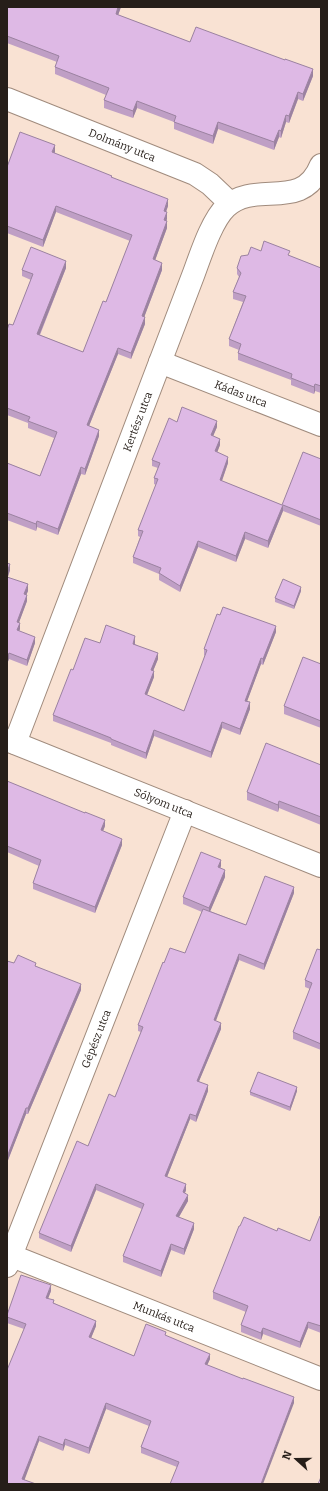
<svg xmlns="http://www.w3.org/2000/svg" width="328" height="1491" font-family="Bitter,serif">
<rect width="100%" height="100%" fill="#f9e2d3"/>
<g fill="none" stroke-linecap="round" stroke-linejoin="round">
<defs>
<g id="minor">
<path id="s1" d="M7 99 195 174 210 184 230 203"/>
<path id="s2" d="M160 362 321 425"/>
<path id="s3" d="M7 740 321 866"/>
<path id="s4" d="M15 743 194 273C201 254 212 220 226 207 256 179 302 213 321 165"/>
<path id="s5" d="M7 1254 321 1379"/>
<path id="s6" d="M7 1266 185 811"/>
</g>
</defs>
<!-- minor casing -->
<use href="#minor" stroke="#a08b7d" stroke-width="24"/>
<!-- minor -->
<use href="#minor" stroke="#fff" stroke-width="22"/>
</g>
<!-- wall -->
<path fill="#bf9fc5" d="M7 7H121L118 15 190 42 313 76 303 101 298 99 289 123 286 122 281 138 279 137 274 150 218 129 213 144 174 129V122L137 108 133 118 104 108V100L106 95 55 74V67L57 62 7 43Z
M55 152 54 153 112 178 168 206 166 212 167 228 155 260 162 270 144 317 145 324 131 359 118 354 89 426 99 436 85 475 81 474 58 535 37 527 36 531 7 520V463L40 476 54 438 28 428V423L7 415V330L13 325 31 280 22 276V270L66 268 40 335 83 352 106 302 130 241 56 212 43 247 7 233V167Z
M261 251 290 256 321 268V393L315 391 314 394 291 385V380L238 360V353L239 350 229 346V339L243 302 233 299V292L239 277 237 274V268L248 255Z
M177 422 217 427 213 436 220 445 217 452 228 463 222 481 282 505 321 459V526L283 511 268 548 245 539 236 562 198 547 180 592 159 580V574L133 563V557L140 537 138 536V530L156 485 154 484V478L158 468 152 466V460Z
M7 563 10 570 8 577 28 591 26 595 27 601 19 622 20 629 19 631 35 643 27 666 9 659 7 664Z
M301 591 294 609 275 602V598Z
M276 632 263 665 261 664 247 701 250 709 240 735 222 728 211 758 154 736 146 759 111 745V743L53 721V715L73 670 100 643H135V644L158 659 153 671 154 677 147 695 184 711 205 656 204 655V649Z
M321 664V728L284 714V706Z
M321 765V825L279 808 278 812 247 800V792Z
M7 781 105 826 103 831 122 845 95 913 33 889V883L39 866 7 852Z
M221 866 220 868 225 877 210 911 246 925 294 893 264 970 239 960 215 1020 221 1029 199 1081 208 1091 196 1122 190 1119 167 1177 186 1190 185 1193 188 1201 179 1217 194 1229 184 1255 171 1250 161 1277 123 1262V1256L142 1209 96 1190 71 1252 39 1238V1233L115 1097 141 1032 138 1031V1025L164 963 185 953 202 912 183 904V897Z
M321 950V1050L293 1039V1032L310 989 305 987V980Z
M7 961 14 963 36 966 81 990 28 1114H26L7 1162 8 1168 7 1170Z
M297 1091 290 1111 250 1095V1092Z
M321 1217V1333L308 1328 300 1348 263 1334 261 1340 241 1332V1325L246 1312 213 1299V1292L277 1231 310 1241Z
M51 1291 48 1298 54 1303 96 1326 91 1338 134 1356 166 1336 210 1359 207 1365 294 1403 177 1467 141 1453V1447L149 1426 106 1409 89 1454 65 1445 63 1451 39 1441 24 1479 7 1484 24 1329 7 1323V1315Z"/>
<!-- shaded-wall -->
<path fill="#9b82a0" d="M118 7H121L116 21V14Z
M313 69V76L303 101V94Z
M298 92V99L289 123V116Z
M137 101V108L133 118V111Z
M286 115V122L281 138V131Z
M218 122V129L213 144V136Z
M279 130V137L274 150V142Z
M55 145V152L52 159V152Z
M168 199V206L164 217V211Z
M56 206V212L43 247V240Z
M167 212V219L164 226V220Z
M167 221V228L153 266V259Z
M66 261V268L37 341V334Z
M162 263V270L142 323V316Z
M145 317V324L131 359V353Z
M118 348V354L87 431V425Z
M315 384V391L314 394V387Z
M217 421V427L211 441V435Z
M99 430V436L85 475V469Z
M220 439V445L215 458V451Z
M228 457V463L220 486V480Z
M81 467V474L58 535V529Z
M283 505V511L268 548V541Z
M37 521V527L36 531V524Z
M245 532V539L236 562V556Z
M198 541V547L180 592V586Z
M10 564V570L7 579V572Z
M28 584V591L24 600V594Z
M301 587V591L294 609V606Z
M27 595V601L17 628V622Z
M20 623V629L17 636V630Z
M276 626V632L263 665V659Z
M135 636V643L133 650V644Z
M35 637V643L27 666V660Z
M9 653V659L7 664V658Z
M158 653V659L151 676V670Z
M261 658V664L245 707V701Z
M154 671V677L145 700V694Z
M250 702V709L240 735V729Z
M222 722V728L211 758V752Z
M154 730V736L146 759V753Z
M279 801V808L278 812V805Z
M105 820V826L101 836V830Z
M122 839V845L95 913V907Z
M221 860V866L218 874V867Z
M225 870V877L209 914V908Z
M294 887V893L264 970V964Z
M239 954V960L214 1026V1020Z
M81 984V990L28 1114V1108Z
M221 1023V1029L197 1086V1081Z
M208 1085V1091L196 1122V1116Z
M297 1087V1091L290 1111V1107Z
M26 1108V1114L7 1163V1157Z
M190 1114V1119L165 1182V1176Z
M96 1184V1190L71 1252V1246Z
M186 1184V1190L183 1198V1192Z
M188 1195V1201L176 1222V1216Z
M194 1223V1229L184 1255V1249Z
M171 1244V1250L161 1277V1271Z
M51 1285V1291L46 1304V1298Z
M96 1321V1326L89 1343V1337Z
M308 1322V1328L300 1348V1342Z
M263 1328V1334L261 1340V1333Z
M210 1354V1359L205 1370V1364Z
M294 1397V1403L263 1484H261Z
M106 1403V1409L89 1454V1448Z
M39 1436V1441L23 1484 22 1479Z
M65 1439V1445L63 1451V1445Z"/>
<!-- building -->
<path fill="#deb9e5" stroke="#9b82a0" d="M7 7H118L116 14 190 42 196 27 285 60V59L313 69 303 94 298 92 289 116 286 115 281 131 279 130 274 142 218 122 213 136 174 122 176 116 137 101 133 111 104 100 109 88 55 67 59 56 7 36Z
M20 132 55 145 52 152 112 176 111 177 168 199 164 211 167 212 164 220 167 221 153 259 162 263 142 316 145 317 131 353 118 348 87 425 99 430 85 469 81 467 58 529 37 521 36 524 7 513V463L40 476 57 432 28 421 30 417 7 408V330L9 324 13 325 33 274 22 270 31 247 66 261 37 334 83 352 103 301 106 302 132 235 56 206 43 240 7 226V167Z
M264 241 290 251 288 255 321 268V386L315 384 314 387 291 378 292 374 238 353 241 344 229 339 246 296 233 292 241 273 237 268 241 256 248 255 251 247 261 251Z
M182 407 217 421 211 435 220 439 215 451 228 457 220 480 282 505 303 452 321 459V520L283 505 268 541 245 532 236 556 198 541 180 586 159 573 161 568 133 557 143 531 138 530 158 479 154 478 160 463 152 460 169 418 177 422Z
M7 563 10 564 7 572Z
M7 577 28 584 24 594 27 595 17 622 20 623 17 630 35 637 27 660 9 653 7 658Z
M283 579 301 587 294 606 275 598Z
M223 607 276 626 263 659 261 658 245 701 250 702 240 729 222 722 211 752 154 730 146 753 111 739V738L53 715 71 669 73 670 85 638 100 643 106 625 135 636 133 644 158 653 151 670 154 671 145 694 184 711 207 650 204 649 217 614 220 615Z
M303 657 321 664V721L284 706Z
M266 743 321 765V817L279 801 278 805 247 792Z
M7 781 85 813V812L105 820 101 830 122 839 95 907 33 883 41 860 7 846Z
M201 852 221 860 218 867 225 870 209 908 183 897Z
M265 876 294 887 264 964 239 954 214 1020 221 1023 197 1081 208 1085 196 1116 190 1114 165 1176 186 1184 183 1192 188 1195 176 1216 194 1223 184 1249 171 1244 161 1271 123 1256 144 1204 96 1184 71 1246 39 1233 77 1141 88 1146 109 1094 115 1097 143 1027 138 1025 163 962 164 963 170 948 185 953 203 909 246 925Z
M317 949 321 950V1044L293 1032 312 983 305 980Z
M18 955 36 963 35 966 81 984 28 1108H26L7 1157V961L14 963Z
M258 1072 297 1087 290 1107 250 1092Z
M320 1216 321 1217V1326L308 1322 300 1342 263 1328 261 1333 241 1325 248 1306 213 1292 239 1226H240L244 1217 277 1231 278 1228 310 1241Z
M21 1275 51 1285 46 1298 54 1300 53 1303 96 1321 89 1337 134 1356 146 1324 166 1332 165 1335 210 1354 205 1364 243 1379V1378L294 1397 261 1484H170L179 1462 141 1447 151 1421 106 1403 89 1448 65 1439 63 1445 39 1436 22 1479 36 1484H7V1370L26 1324 7 1317V1315Z
M321 1477V1484H318Z"/>
<g text-anchor="middle" dominant-baseline="central" stroke-width="3" stroke-linejoin="round" paint-order="stroke">
<!-- street labels -->
<g font-size="11" fill="#261e19" stroke="#f9e2d3">
<text stroke="none"><textPath href="#s1" startOffset="124">Dolmány utca</textPath></text>
<text stroke="none"><textPath href="#s2" startOffset="87">Kádas utca</textPath></text>
<text stroke="none"><textPath href="#s4" startOffset="344">Kertész utca</textPath></text>
<text stroke="none"><textPath href="#s3" startOffset="169">Sólyom utca</textPath></text>
<text stroke="none"><textPath href="#s6" startOffset="244">Gépész utca</textPath></text>
<text stroke="none"><textPath href="#s5" startOffset="169">Munkás utca</textPath></text>
</g>
</g>
<!-- border -->
<rect width="328" height="1491" fill="none" stroke="#261e19" stroke-width="16"/>
<!-- north arrow -->
<g transform="translate(296 1459) rotate(291)" stroke="#f9e2d3" stroke-width="3" paint-order="stroke">
<path d="M0-3L7 15L0 10L-7 15Z" fill="#261e19"/>
<text y="-6" font-size="11" font-weight="bold" text-anchor="middle" fill="#261e19">N</text>
</g>
</svg>
